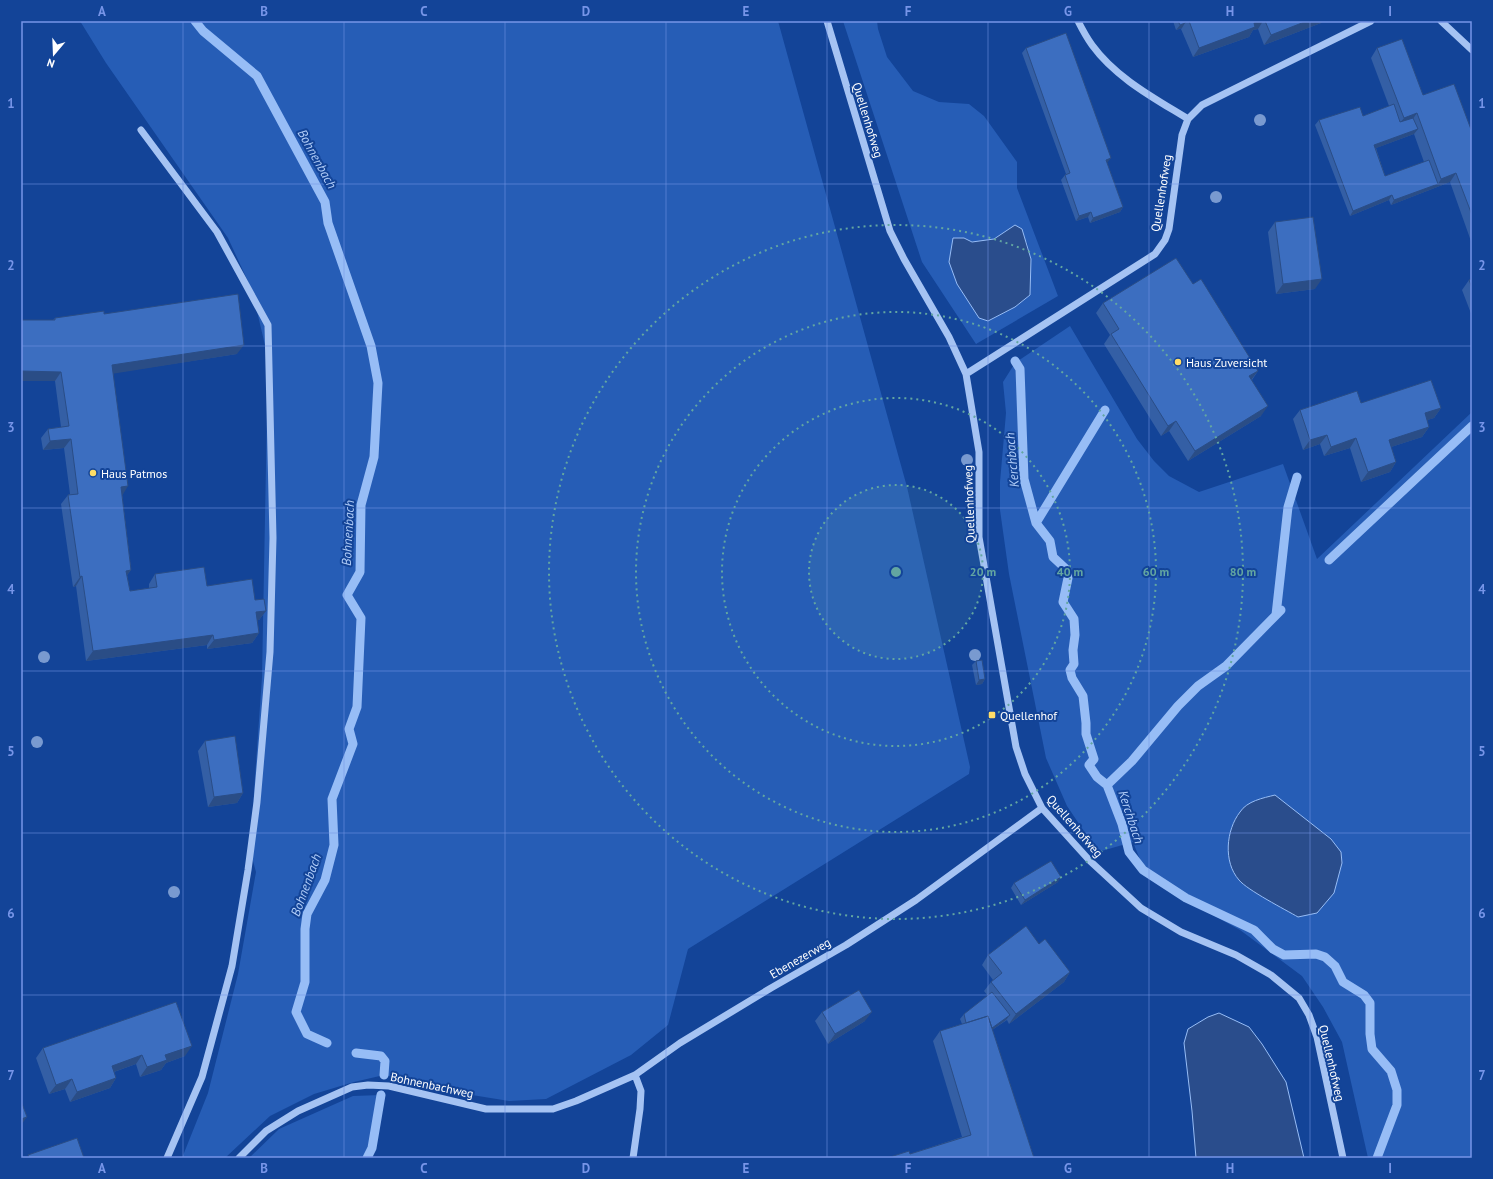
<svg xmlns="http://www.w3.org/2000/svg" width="1493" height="1179" font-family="'PT Sans',sans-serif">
<rect width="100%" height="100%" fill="#134498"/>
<!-- green -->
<path fill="#265db6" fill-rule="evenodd" d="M80 21H778L907 487 970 767 969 774 688 949 668 1025 631 1055 546 1099 509 1101 472 1095 384 1075 354 1082 314 1094 270 1116 225 1158H182L208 1093 238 974 256 872 250 850 262 677 268 358 252 290 228 238 106 63Z
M843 21H877L878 29 887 57 913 91 939 102 969 104 984 116 1017 162V188L1058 296 976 344 922 262ZM1007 230 1027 242 1031 259 1030 295 1015 307 988 321 963 238C977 246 995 241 1007 230Z
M1070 326 1137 439 1154 461 1169 476 1199 492 1283 464 1317 559 1472 412V1158H1368L1342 1042 1323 1007 1302 976 1240 930 1176 895 1141 862 1133 842 1098 852 1067 806 1046 758 1009 574 1000 510V482L1006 413 1003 382 1015 363Z
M381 1095 372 1148 367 1158H249L279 1129 353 1096Z"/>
<!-- water -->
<path fill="#2a4d8c" stroke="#97bdf6" d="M1015 225 1022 229 1031 259 1030 295 1015 307 988 321 979 318 957 284 949 262 953 238H964L972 242 994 239Z
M1275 795 1331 839 1341 852 1342 863 1334 893 1317 913 1298 917C1286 910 1247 890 1239 880 1223 862 1226 830 1240 812 1247 801 1263 798 1275 795Z
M1219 1013 1249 1027 1262 1044 1286 1082 1304 1158H1196L1192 1111 1184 1043 1188 1029 1208 1017Z"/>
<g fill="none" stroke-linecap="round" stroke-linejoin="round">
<!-- stream -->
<path stroke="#97bdf6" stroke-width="9" d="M195 21 203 31 257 76 325 202 328 223 371 346 378 383 374 457 361 505 360 572 347 595 361 618 357 707 349 729 353 744 332 799 334 845 325 880 307 914 305 929V982L296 1012 307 1034 327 1043
M1015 361 1020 369 1024 479 1036 523 1050 541 1053 557 1067 570 1068 578 1063 602 1074 619 1075 635 1073 650 1074 664 1070 670 1072 678 1083 696 1086 723V734L1094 759 1089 765 1097 777 1107 785 1122 824 1129 852 1143 870 1186 898 1254 930 1273 949 1284 955 1316 954 1325 957 1335 966 1343 982 1364 995 1370 1003V1034L1372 1049 1391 1071 1397 1090V1105L1377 1158
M1036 523 1105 410
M1329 560 1472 426
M1276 615 1288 507 1297 477
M1107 785 1132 761 1178 706 1198 686 1226 666 1281 610
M356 1053 381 1056 385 1061 384 1075
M367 1158 372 1148 381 1095"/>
<!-- minor -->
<path stroke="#a5c3f3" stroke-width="7" d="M827 21 890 231 904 259 949 337 966 374 979 452V537L1016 747 1025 774 1042 808 1090 861 1141 908 1181 932 1236 955 1271 975 1299 998 1309 1015 1317 1037 1343 1158
M1078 21C1082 29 1087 38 1092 45 1116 78 1154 98 1188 119
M1441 21 1472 50
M141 130 217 232 268 325 273 538 270 652 257 802 248 870 232 966 202 1077 167 1158
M966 374 1155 254 1165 240 1169 229 1182 135 1188 119 1202 105 1371 21
M239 1158 266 1131 298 1111 352 1087 368 1085 389 1086 486 1109H553L576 1101 635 1075 680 1043 771 988 846 945 916 900 1042 808
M633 1158 640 1109 641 1091 635 1075"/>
</g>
<!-- trees -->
<g fill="#799ad0">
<circle cx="1260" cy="120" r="6"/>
<circle cx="1216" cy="197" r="6"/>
<circle cx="967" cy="460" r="6"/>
<circle cx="975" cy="655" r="6"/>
<circle cx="44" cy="657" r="6"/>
<circle cx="37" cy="742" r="6"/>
<circle cx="174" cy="892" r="6"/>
</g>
<!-- wall -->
<path fill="#345fa5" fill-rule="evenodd" d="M1173 21H1322L1321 23 1264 45 1258 29 1253 30 1249 37 1193 57 1181 29 1182 28 1176 30Z
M1026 48 1107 163 1123 207 1120 212 1090 223 1088 217 1076 221 1061 180 1065 175 1066 174 1022 53Z
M1377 48 1423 95 1472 132V244L1450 182 1391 205 1389 200 1350 216 1315 125 1319 120 1363 116 1389 106 1371 58ZM1414 134 1424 162 1385 176 1376 148Z
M1275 222 1315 289 1276 294 1268 232Z
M1472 279V316L1462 290 1469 280Z
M1193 284 1258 371 1252 380 1261 416 1188 461 1169 431 1161 436 1104 344 1110 335 1096 313 1103 303Z
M104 314 237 354 113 373 122 495 131 570 127 575 130 591 149 588V584L155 574 207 586 255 600 266 611 259 620H257L259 633 252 643 207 649V645L86 661 76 586 73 587 61 504 68 495 70 494 64 448 43 450 41 438 48 429 61 427 55 381H21V320H53L55 318Z
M1361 403 1441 408 1434 418 1427 420 1429 427 1422 437 1391 447 1396 462 1390 472 1361 482 1350 448 1324 456 1320 444 1303 450 1293 419 1300 410Z
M976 661 985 679 982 684 976 685 972 665Z
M205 741 243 793 237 803 208 807 198 751Z
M1058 882 1021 905 1011 888 1014 883Z
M1039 944 1070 972 1064 982 1009 1024 1007 1020 992 1030 1034 1158 910 1154 962 1137 933 1041 940 1031 962 1024 960 1019 964 1014 988 996 984 991 991 982 993 980 982 965 988 955Z
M822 1012 865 1021 828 1044 815 1021Z
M43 1048 185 1056 166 1063 161 1070 140 1077 136 1064 114 1072 116 1078 110 1088 70 1102 65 1089 49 1094 36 1058Z"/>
<!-- shaded-wall -->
<path fill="#2a4d86" d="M1259 21H1263L1258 29 1253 30 1249 37 1193 57 1199 48 1254 23Z
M1307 21H1322L1321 23 1264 45 1271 35Z
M1185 23 1182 28 1176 30 1180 25Z
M1417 113 1410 123 1397 127 1404 118Z
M1418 129 1414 134 1371 150 1374 145Z
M1111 158 1107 163 1106 160Z
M1456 173 1450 182 1391 205 1394 200 1438 184 1441 179Z
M1392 195 1389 200 1350 216 1353 211Z
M1123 207 1120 212 1090 223 1093 218Z
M1091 212 1088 217 1076 221 1079 216Z
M1322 279 1315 289 1276 294 1283 284Z
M244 345 237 354 105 375 112 365Z
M21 371 61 372 55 381H21Z
M1258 371 1251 380 1249 376Z
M1268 406 1261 416 1188 461 1195 451Z
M1441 408 1434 418 1418 423 1425 413Z
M1176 421 1169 431 1161 436 1168 426Z
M1429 427 1422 437 1382 450 1389 440Z
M1327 435 1320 444 1303 450 1310 440Z
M1356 438 1350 448 1324 456 1331 447Z
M71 439 64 448 43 450 50 441Z
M1396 462 1390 472 1361 482 1368 472Z
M128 486 122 496 121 487Z
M131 570 124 579 126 571Z
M82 576 76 586 73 587 80 577Z
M266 611 259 620 249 621 256 612Z
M259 633 252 643 207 649 214 640Z
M213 635 207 645 86 661 93 651Z
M985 679 982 684 976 685 979 680Z
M243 793 237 803 208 807 214 797Z
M1061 877 1058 882 1021 905 1025 900Z
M1070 972 1064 982 1009 1024 1016 1014Z
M872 1012 865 1021 828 1044 835 1034Z
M1010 1015 1006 1020 984 1036 988 1031Z
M192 1046 185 1056 166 1063 161 1070 140 1077 147 1067 165 1055Z
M142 1055 136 1064 105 1075 112 1066Z
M116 1078 110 1088 70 1102 77 1092Z
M72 1079 65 1089 49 1094 56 1085Z
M27 1117 21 1125V1119Z"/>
<!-- building -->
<path fill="#3c6ec0" stroke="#2a4d86" d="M1178 21H1186L1185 23 1180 25Z
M1189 21H1259L1254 23 1255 27 1199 48Z
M1265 21H1307L1271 35Z
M1066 33 1111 158 1106 160 1123 207 1093 218 1091 212 1079 216 1065 175 1070 173 1026 48Z
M1402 39 1423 95 1454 84 1472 132V215L1456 173 1441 179 1417 113 1404 118 1377 48Z
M1394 104 1400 122 1413 118 1418 129 1374 145 1385 176 1429 160 1438 184 1394 200 1392 195 1353 211 1319 120 1360 107 1363 116Z
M1313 217 1322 279 1283 284 1275 222Z
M1176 258 1193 284 1201 279 1258 371 1249 376 1268 406 1195 451 1176 421 1168 426 1111 334 1119 329 1103 303Z
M1472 279V288L1469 280Z
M238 294 244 345 112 365 128 486 121 487 131 570 126 571 130 591 157 587 155 574 204 567 207 586 252 579 255 600 264 599 266 611 256 612 259 633 214 640 213 635 93 651 82 576 80 577 68 495 78 494 71 439 50 441 48 429 69 426 61 372 21 371V320H55V318L104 311V314Z
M1431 380 1441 408 1425 413 1429 427 1389 440 1396 462 1368 472 1356 438 1331 447 1327 435 1310 440 1300 410 1357 391 1361 403Z
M982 660 985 679 979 680 976 661Z
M235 736 243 793 214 797 205 741Z
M1051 861 1061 877 1025 900 1014 883Z
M1026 926 1039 944 1045 939 1070 972 1016 1014 991 982 1002 973 988 955Z
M859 990 872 1012 835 1034 822 1012Z
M992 992 1010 1015 992 1028 988 1016 966 1023 964 1014Z
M176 1002 192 1046 165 1055 167 1060 147 1067 142 1055 112 1066 116 1078 77 1092 72 1079 56 1085 43 1048Z
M988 1016 1034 1158H887L909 1151 910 1154 971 1135 940 1031Z
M21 1101 27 1117 21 1119Z
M77 1138 84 1158H29L28 1155Z"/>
<!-- grid -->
<path fill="none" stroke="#7795e8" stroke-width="1" stroke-opacity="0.55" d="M183 21V1158M344 21V1158M505 21V1158M666 21V1158M827 21V1158M988 21V1158M1149 21V1158M1310 21V1158M21 184H1472M21 346H1472M21 508H1472M21 671H1472M21 833H1472M21 995H1472"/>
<!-- distance rings -->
<circle cx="896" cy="572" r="87" fill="#63a6a1" fill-opacity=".12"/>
<g fill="none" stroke="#63a6a1" stroke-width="2" stroke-dasharray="2 4">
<circle cx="896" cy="572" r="87"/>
<circle cx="896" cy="572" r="174"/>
<circle cx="896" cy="572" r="260"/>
<circle cx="896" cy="572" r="347"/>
</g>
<!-- markers -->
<g fill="#ffdd67" stroke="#134498" stroke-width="1.5">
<circle cx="1178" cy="362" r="4"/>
<circle cx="93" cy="473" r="4"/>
<rect x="988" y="711" width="8" height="8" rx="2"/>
</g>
<g text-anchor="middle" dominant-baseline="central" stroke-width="4" stroke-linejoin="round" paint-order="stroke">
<!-- street labels -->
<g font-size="12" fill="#fff" stroke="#134498">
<text transform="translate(868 120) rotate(73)">Quellenhofweg</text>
<text transform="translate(1161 193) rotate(-81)">Quellenhofweg</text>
<text transform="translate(969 504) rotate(-92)">Quellenhofweg</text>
<text transform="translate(1075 826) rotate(49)">Quellenhofweg</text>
<text transform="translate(800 958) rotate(-30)">Ebenezerweg</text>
<text transform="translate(1332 1063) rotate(77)">Quellenhofweg</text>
<text transform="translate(432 1085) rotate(12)">Bohnenbachweg</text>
</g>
<!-- poi labels -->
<g font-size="12" fill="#fff" stroke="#134498" text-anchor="start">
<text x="1186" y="362">Haus Zuversicht</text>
<text x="101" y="473">Haus Patmos</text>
<text x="1000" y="715">Quellenhof</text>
</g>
<!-- water labels -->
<g font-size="13" font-style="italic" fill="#b2cef9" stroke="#134498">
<text transform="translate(317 159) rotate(61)">Bohnenbach</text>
<text transform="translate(1012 460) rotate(-95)">Kerchbach</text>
<text transform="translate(348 533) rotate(-87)">Bohnenbach</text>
<text transform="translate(1131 817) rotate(72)">Kerchbach</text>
<text transform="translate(306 885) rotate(-70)">Bohnenbach</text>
</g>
</g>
<circle cx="896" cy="572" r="6" fill="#63a6a1" stroke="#134498" stroke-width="2"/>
<g font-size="12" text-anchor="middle" font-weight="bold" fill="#63a6a1" stroke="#134498" stroke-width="4" stroke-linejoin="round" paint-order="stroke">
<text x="983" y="576">20 m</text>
<text x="1070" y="576">40 m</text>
<text x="1156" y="576">60 m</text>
<text x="1243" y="576">80 m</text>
</g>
<!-- border -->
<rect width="1493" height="1179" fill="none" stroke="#134498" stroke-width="44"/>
<!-- north arrow -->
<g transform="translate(54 54) rotate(199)" stroke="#134498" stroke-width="3" paint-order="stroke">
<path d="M0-3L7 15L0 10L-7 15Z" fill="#ffffff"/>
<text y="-6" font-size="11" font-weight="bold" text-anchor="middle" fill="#ffffff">N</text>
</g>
<rect x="22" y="22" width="1449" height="1135" fill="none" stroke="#7795e8" stroke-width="1.5"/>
<g font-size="13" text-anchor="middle" font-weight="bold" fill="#7795e8">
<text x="102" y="16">A</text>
<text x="264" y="16">B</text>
<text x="424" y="16">C</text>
<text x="586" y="16">D</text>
<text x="746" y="16">E</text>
<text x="908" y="16">F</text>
<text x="1068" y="16">G</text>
<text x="1230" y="16">H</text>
<text x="1390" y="16">I</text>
<text x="11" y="108">1</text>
<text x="1482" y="108">1</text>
<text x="11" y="270">2</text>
<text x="1482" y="270">2</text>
<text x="11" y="432">3</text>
<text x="1482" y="432">3</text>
<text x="11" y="594">4</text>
<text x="1482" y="594">4</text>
<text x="11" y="756">5</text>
<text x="1482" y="756">5</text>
<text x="11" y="918">6</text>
<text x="1482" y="918">6</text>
<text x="11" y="1080">7</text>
<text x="1482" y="1080">7</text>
<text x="102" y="1173">A</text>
<text x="264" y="1173">B</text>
<text x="424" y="1173">C</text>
<text x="586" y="1173">D</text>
<text x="746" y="1173">E</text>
<text x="908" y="1173">F</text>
<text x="1068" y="1173">G</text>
<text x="1230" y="1173">H</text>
<text x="1390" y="1173">I</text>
</g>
</svg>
